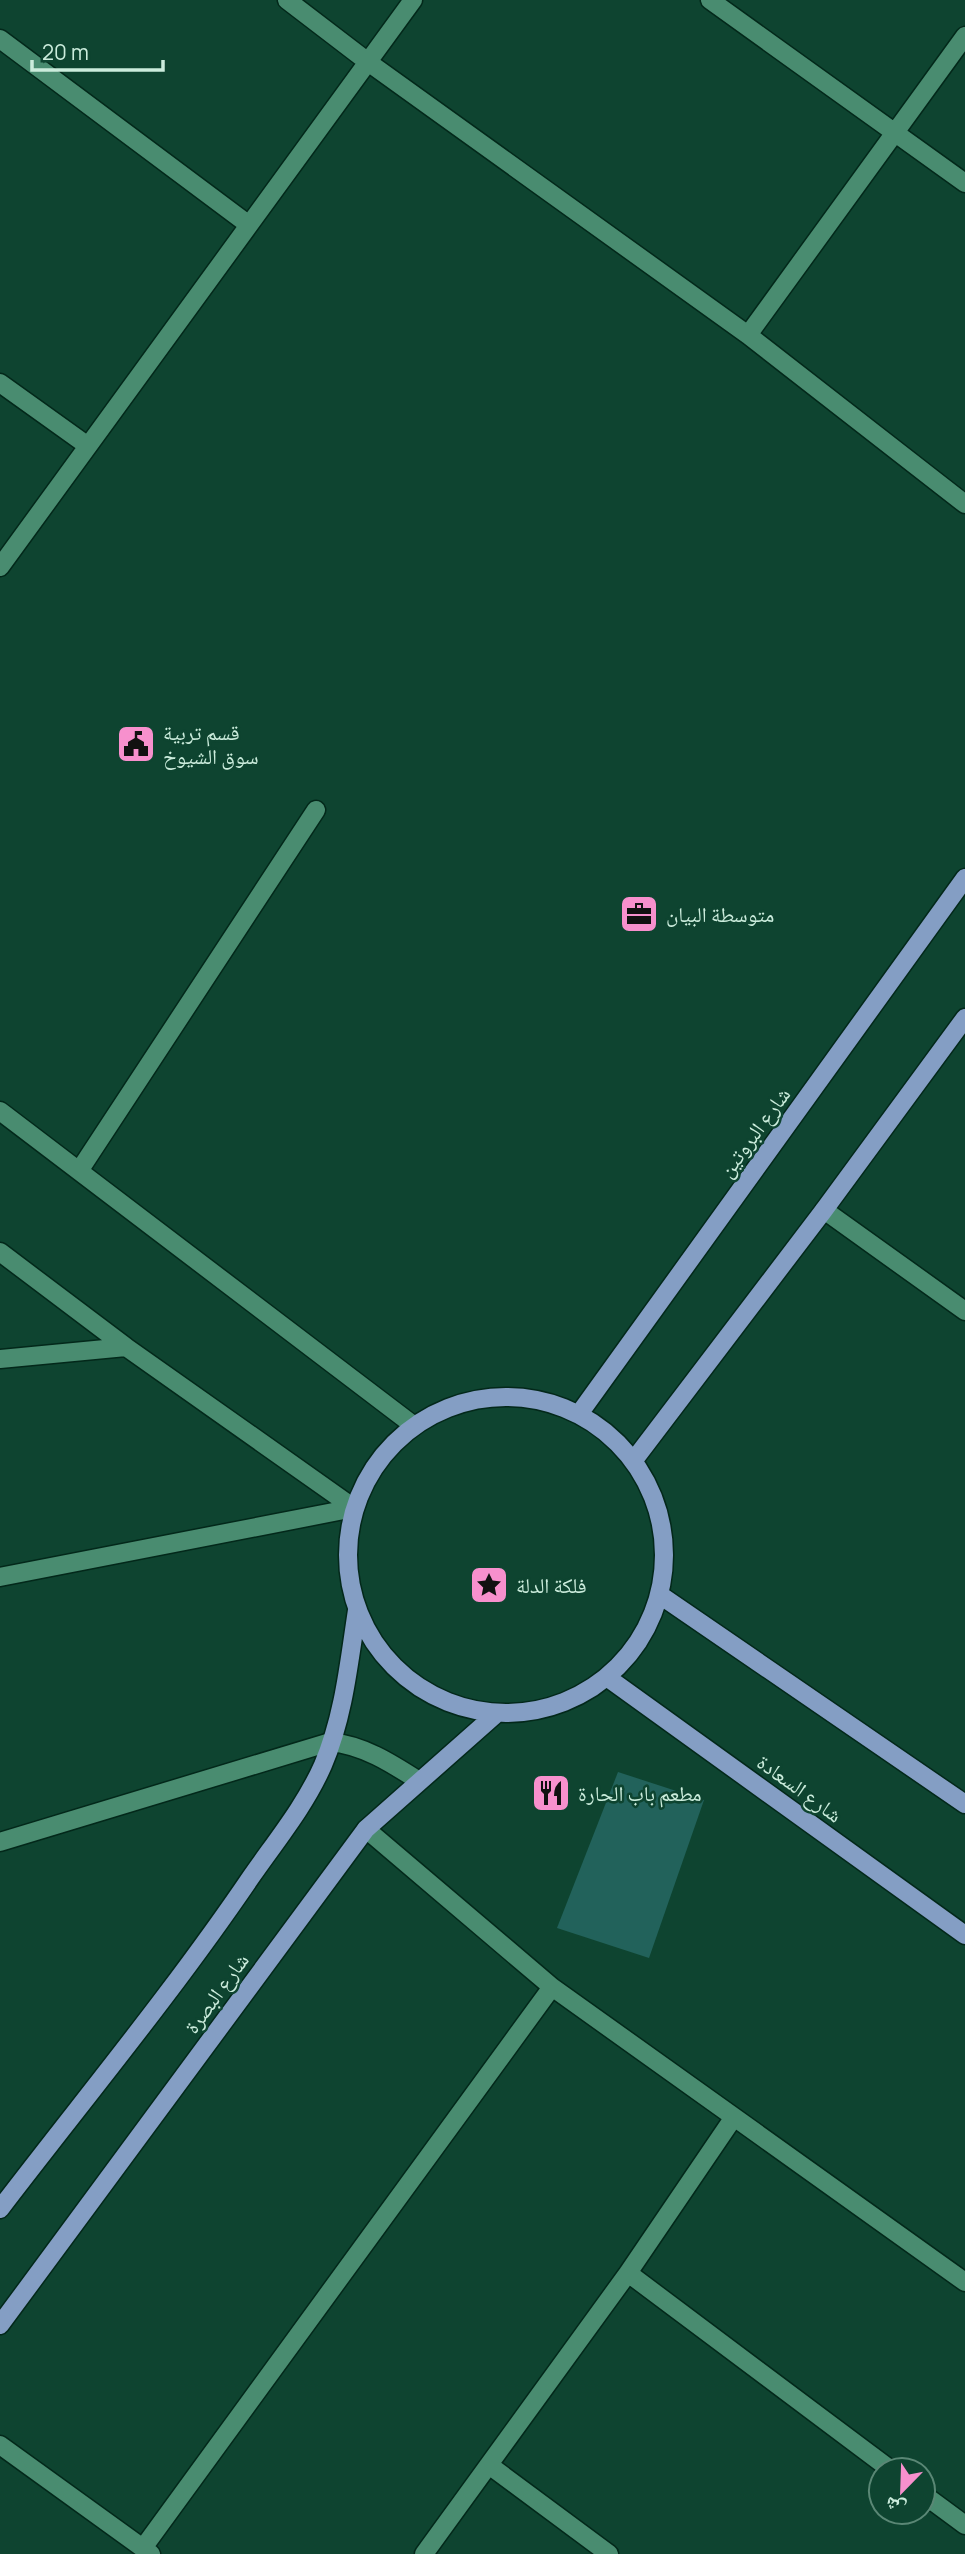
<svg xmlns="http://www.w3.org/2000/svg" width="965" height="2554" font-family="Manrope,'Noto Naskh Arabic',sans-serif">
<rect width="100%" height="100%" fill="#0e4430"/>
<!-- building -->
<path fill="#22625b" d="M618 1772 704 1800 649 1958 557 1928Z"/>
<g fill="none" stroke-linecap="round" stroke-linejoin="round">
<defs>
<path id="minor" d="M287 0 368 62 748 335 965 504
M710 0 965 183
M0 39 249 225
M748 335 965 36
M0 383 88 446
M0 567 413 0
M0 1111 413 1425
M79 1171 316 810
M824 1210 965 1311
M0 1252 126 1347 354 1508
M0 1359 126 1347
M0 1577 354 1508
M366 1829 552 1987 965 2282
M0 1842 330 1742C363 1745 391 1763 419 1781
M628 2273 891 2470
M0 2445 151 2554
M489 2465 609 2554
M923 2494 965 2525
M143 2548 552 1987
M424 2554 628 2273 734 2117"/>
<path id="major" d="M348 1555a158 158 0 1 1 316 0a158 158 0 1 1-316 0Z
M579 1414 965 878
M634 1460 824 1210 965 1018
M660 1595 965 1804
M608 1678 965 1935
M0 2209C84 2099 173 1992 251 1877 276 1841 305 1806 323 1765 344 1716 349 1662 357 1610
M0 2325 366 1829 496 1714"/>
</defs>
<!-- minor casing -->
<use href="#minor" stroke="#03281a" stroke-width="21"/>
<!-- major casing -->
<use href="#major" stroke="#03281a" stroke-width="21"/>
<!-- minor -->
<use href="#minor" stroke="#498c70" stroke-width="18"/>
<!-- major -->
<use href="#major" stroke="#849ec4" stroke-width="18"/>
</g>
<!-- icons -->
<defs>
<symbol id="civic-square" viewBox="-11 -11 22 22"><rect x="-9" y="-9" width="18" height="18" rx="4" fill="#f790cd" stroke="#0e4430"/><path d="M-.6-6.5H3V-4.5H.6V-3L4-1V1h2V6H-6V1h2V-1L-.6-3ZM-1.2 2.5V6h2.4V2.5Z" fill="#111"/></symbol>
<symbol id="office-square" viewBox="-11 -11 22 22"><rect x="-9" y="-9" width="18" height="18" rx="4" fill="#f790cd" stroke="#0e4430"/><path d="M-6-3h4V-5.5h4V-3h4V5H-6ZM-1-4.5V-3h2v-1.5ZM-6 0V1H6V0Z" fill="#111"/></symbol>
<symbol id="sight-square" viewBox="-11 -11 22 22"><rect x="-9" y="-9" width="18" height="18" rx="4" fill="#f790cd" stroke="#0e4430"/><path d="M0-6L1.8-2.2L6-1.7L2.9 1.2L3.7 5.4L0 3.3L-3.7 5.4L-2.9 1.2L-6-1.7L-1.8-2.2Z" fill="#111"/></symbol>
<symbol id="restaurant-square" viewBox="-11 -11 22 22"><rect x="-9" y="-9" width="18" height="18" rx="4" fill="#f790cd" stroke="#0e4430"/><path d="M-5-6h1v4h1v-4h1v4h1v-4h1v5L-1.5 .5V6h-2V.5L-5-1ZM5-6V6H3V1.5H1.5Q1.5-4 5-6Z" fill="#111"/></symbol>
</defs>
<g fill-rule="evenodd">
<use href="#civic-square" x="114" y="722" width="44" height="44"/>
<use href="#office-square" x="617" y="892" width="44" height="44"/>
<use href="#sight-square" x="467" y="1563" width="44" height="44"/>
<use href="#restaurant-square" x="529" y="1771" width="44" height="44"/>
</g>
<g text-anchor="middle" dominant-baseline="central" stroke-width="5" stroke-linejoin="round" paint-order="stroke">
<!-- poi labels -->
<g font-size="21" fill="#cbecdc" stroke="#0e4430" text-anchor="start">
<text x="163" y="732">قسم تربية<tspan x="163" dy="24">سوق الشيوخ</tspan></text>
<text x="666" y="914">متوسطة البيان</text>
<text x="516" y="1585">فلكة الدلة</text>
<text x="578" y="1793">مطعم باب الحارة</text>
</g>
<!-- street labels -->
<g font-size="21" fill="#cbecdc" stroke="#0e4430">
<text transform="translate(754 1132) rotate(-54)">شارع البروتين</text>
<text transform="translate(800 1788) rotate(36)">شارع السعادة</text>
<text transform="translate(216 1993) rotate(-54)">شارع البصرة</text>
</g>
</g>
<!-- north arrow -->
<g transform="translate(902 2491) rotate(203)"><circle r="33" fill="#0e4430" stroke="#5a8775" stroke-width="2"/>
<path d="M0-5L12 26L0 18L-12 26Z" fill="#f790cd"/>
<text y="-10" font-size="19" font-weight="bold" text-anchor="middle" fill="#cbecdc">ش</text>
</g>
<!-- scale -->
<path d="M32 60v10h131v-10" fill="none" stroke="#cbecdc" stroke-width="3.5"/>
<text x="42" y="60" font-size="21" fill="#cbecdc" stroke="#0e4430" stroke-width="5" paint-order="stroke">20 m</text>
</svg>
